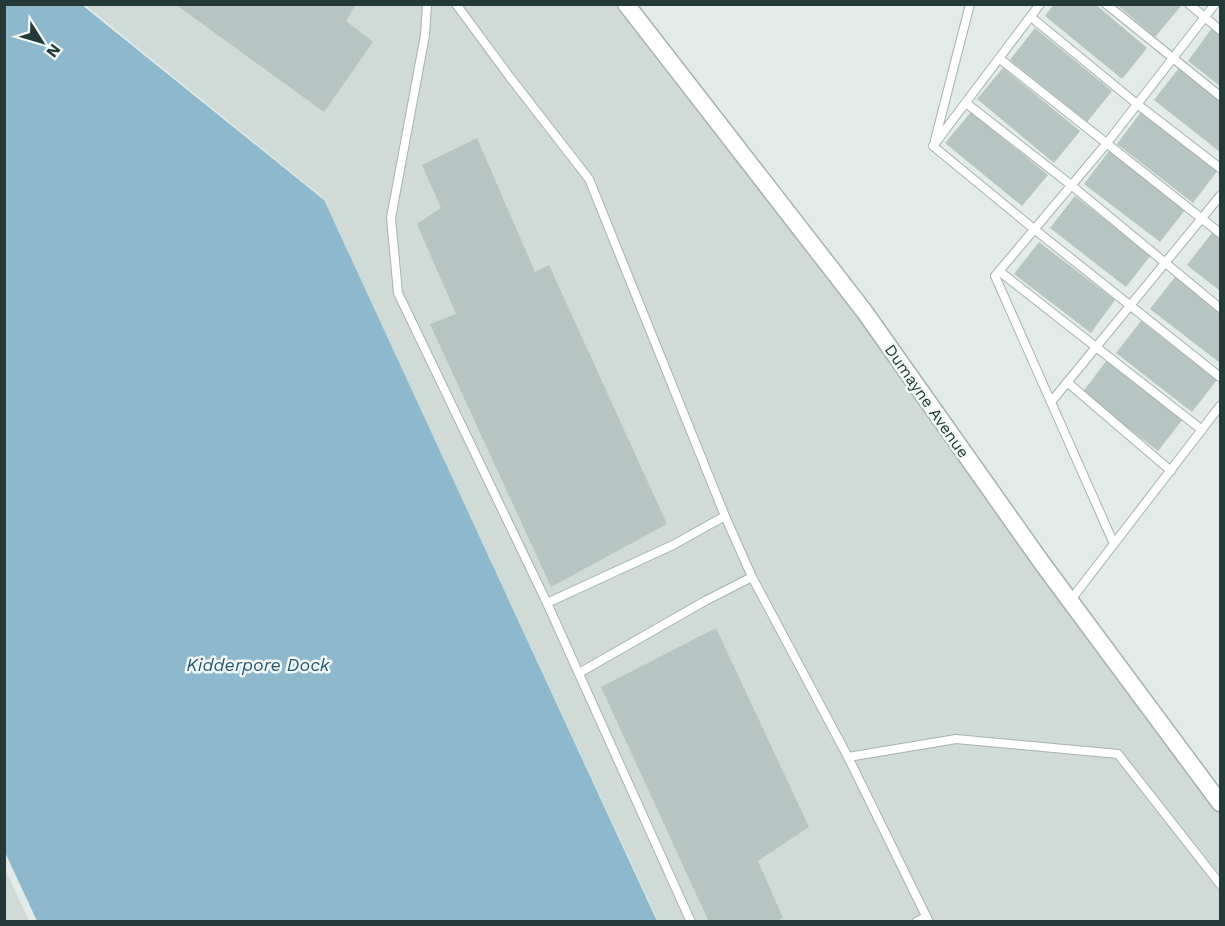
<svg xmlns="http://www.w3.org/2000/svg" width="1225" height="926" font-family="'Work Sans',sans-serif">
<rect width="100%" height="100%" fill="#e2ebe8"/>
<!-- built -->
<path fill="#d0dad7" d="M85 5H623L872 331 1064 605 1220 812V921H658L322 197Z
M4 869H5L29 921H5Z"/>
<!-- water -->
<path fill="#8eb8cb" d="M4 5H82L324 200 657 921H37L4 850Z"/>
<!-- building -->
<path fill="#b7c5c2" d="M175 4H356L346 21 373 42 324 112Z
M1054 4H1095L1147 48 1122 79 1045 16Z
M1116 4H1179L1181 6 1155 37Z
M1035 28 1112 91 1087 122 1010 60Z
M1212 28 1220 35V86L1188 61Z
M1003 68 1080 131 1054 163 977 99Z
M1179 68 1220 100V152L1154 100Z
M971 112 1048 175 1022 206 945 143Z
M1141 112 1218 170 1193 203 1117 144Z
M477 138 535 272 549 265 667 524 551 587 430 324 456 314 417 224 441 208 422 165Z
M1109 151 1185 210 1160 242 1084 184Z
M1075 196 1151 255 1126 287 1050 228Z
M1212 233 1220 239V291L1187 265Z
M1039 242 1115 300 1091 333 1014 274Z
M1175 277 1220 312V363L1150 309Z
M1141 321 1217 380 1192 412 1116 353Z
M1107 360 1183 419 1158 451 1082 393Z
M716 628 809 827 758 861 783 918 775 922H709L601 687Z"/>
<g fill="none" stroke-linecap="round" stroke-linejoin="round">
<defs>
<path id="service" d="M427 4 425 35 391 218 398 293 547 603 691 922
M456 4 509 76 589 179 725 516 752 577 848 757 929 922
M1106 4 1220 96
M1189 4 1220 30
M1031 17 1137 104 1220 168
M1000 59 1220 233
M966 103 1071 185 1220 308
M935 140 970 4
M933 146 1034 229 1220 377
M933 146 1040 4
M999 271 1202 430
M1067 382 1171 471
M1051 402 1220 196
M1114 544 995 276 1107 143 1215 4
M1070 601 1220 406
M547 603 673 545 725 516
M579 673 705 601 752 577
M848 757 956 739 1118 754 1220 884
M916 922 926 917"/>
<path id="minor" d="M626 4 864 311 1042 563 1220 803"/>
</defs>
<!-- service casing -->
<use href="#service" stroke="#a5b2b0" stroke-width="10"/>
<!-- minor casing -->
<use href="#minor" stroke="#a5b2b0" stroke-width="19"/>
<!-- service -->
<use href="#service" stroke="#fff" stroke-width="8"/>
<!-- minor -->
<use href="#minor" stroke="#fff" stroke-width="16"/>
</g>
<g text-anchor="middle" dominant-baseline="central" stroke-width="5" stroke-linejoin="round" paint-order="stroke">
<!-- street labels -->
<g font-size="16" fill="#233a38" stroke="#f2f8f6">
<text transform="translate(927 401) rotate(55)">Dumayne Avenue</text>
</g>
<!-- water labels -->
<g font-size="18" font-style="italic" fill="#235771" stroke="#f2f8f6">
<text x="258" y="664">Kidderpore Dock</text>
</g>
</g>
<!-- border -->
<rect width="1225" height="926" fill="none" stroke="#233a38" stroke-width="12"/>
<!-- north arrow -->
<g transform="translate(42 42) rotate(127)" stroke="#f2f8f6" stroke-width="4.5" paint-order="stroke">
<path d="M0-4.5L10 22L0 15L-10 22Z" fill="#233a38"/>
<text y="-9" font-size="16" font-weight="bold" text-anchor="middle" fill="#233a38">N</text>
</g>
</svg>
